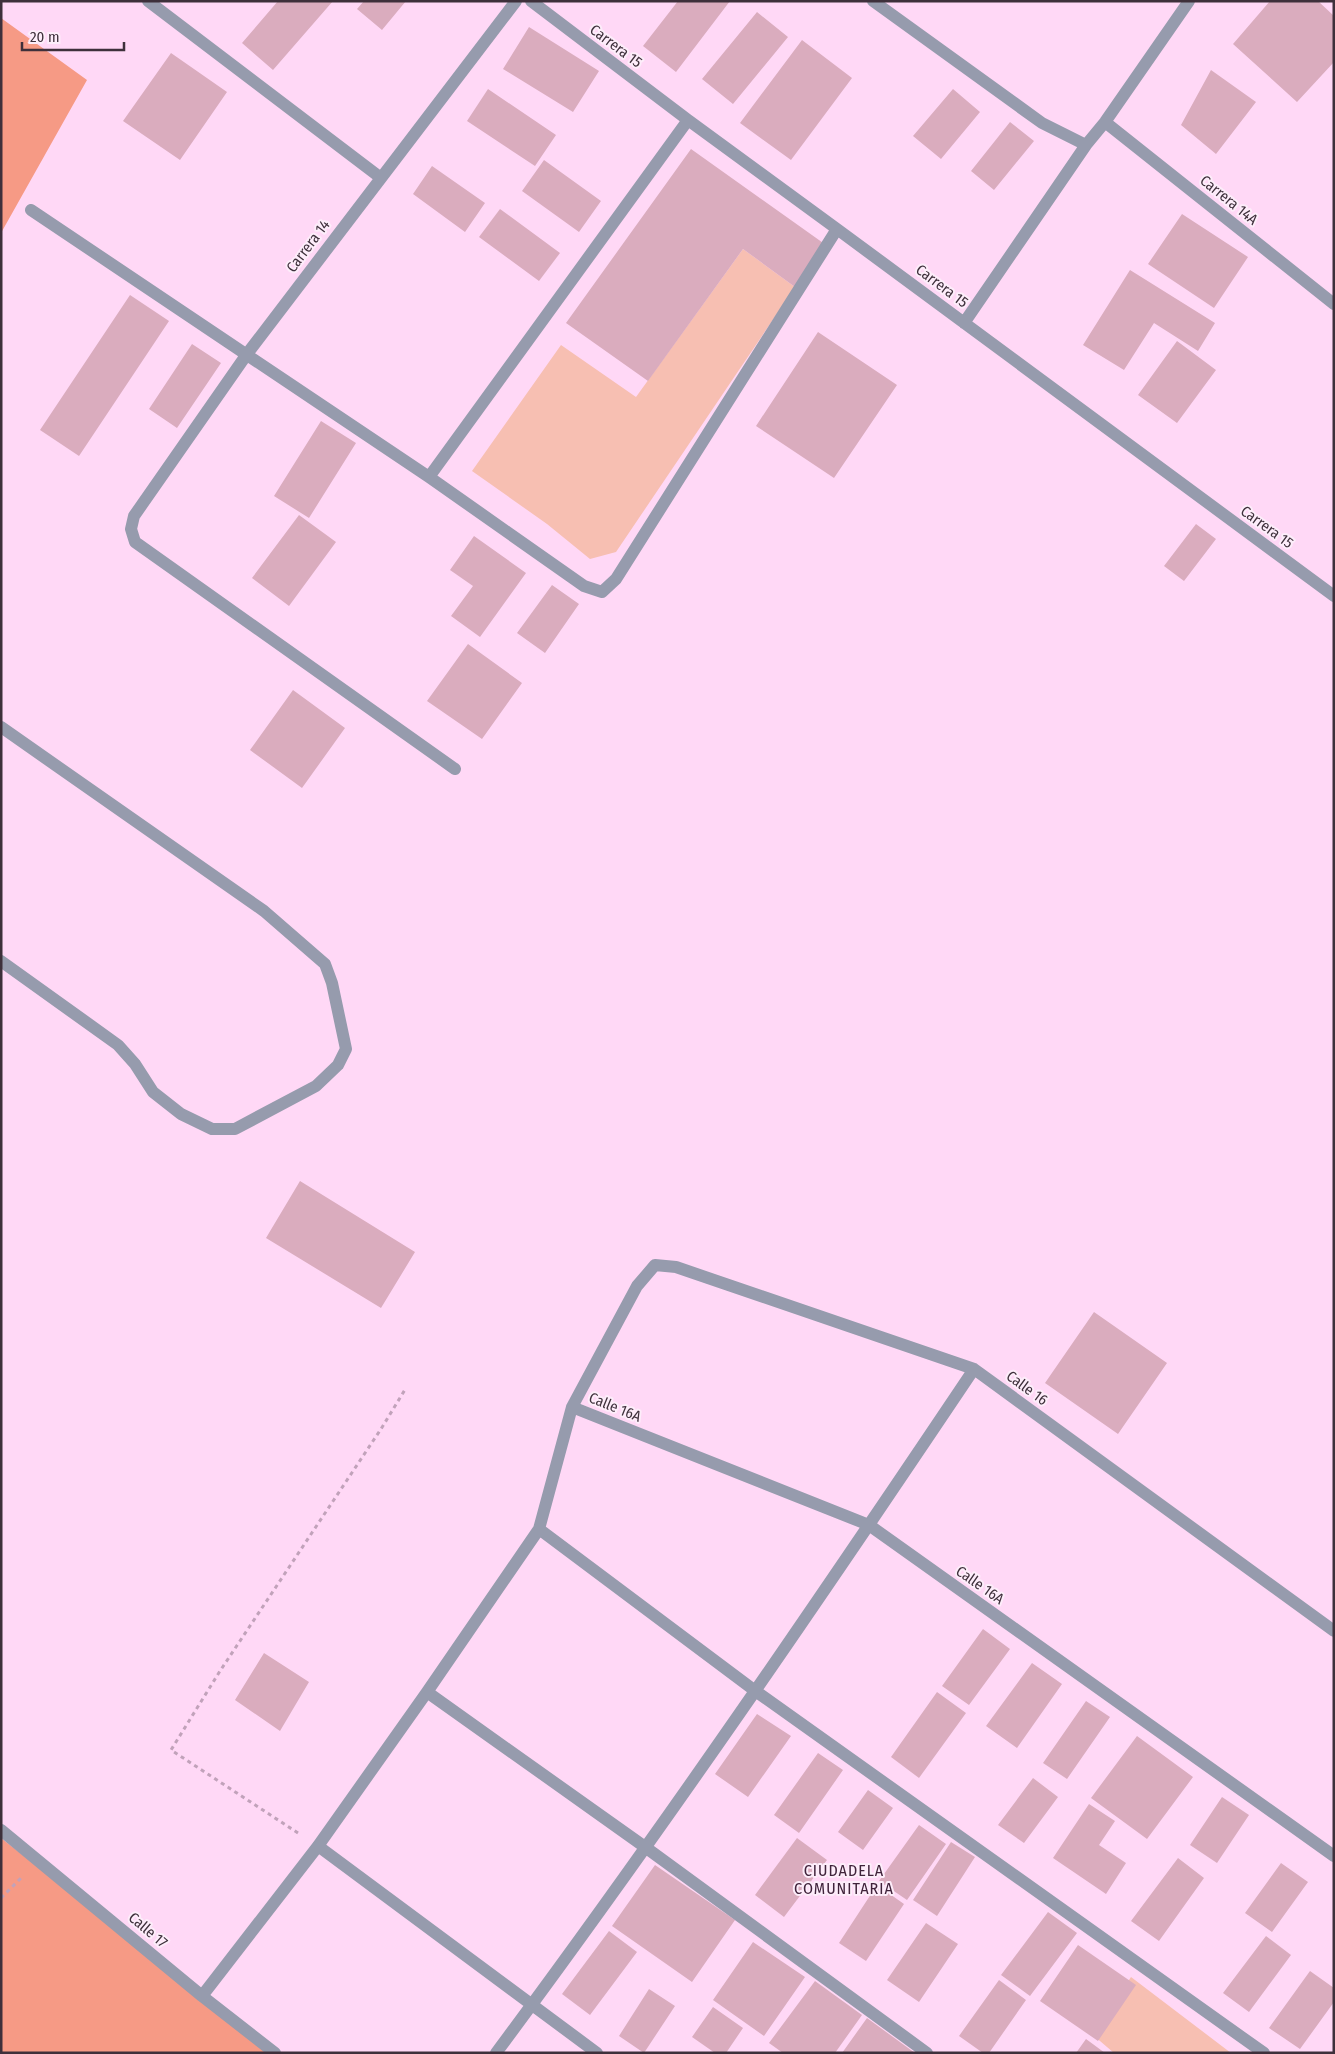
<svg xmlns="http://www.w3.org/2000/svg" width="1335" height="2054" font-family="'Fira Sans Condensed',sans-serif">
<rect width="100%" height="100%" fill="#ffd8f6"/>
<!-- green -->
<path fill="#f7bfb2" d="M743 249 795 287 616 552 590 559 547 524 472 471 561 345 636 397Z
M1131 1977 1231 2053H1114L1093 2035Z"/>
<!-- forest -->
<path fill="#f69a85" d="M1 18 87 80 1 233Z
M1 1838 275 2053H1Z"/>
<!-- building -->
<path fill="#daacbe" d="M278 1H333L273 70 242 43Z
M364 1H406L382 30 357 9Z
M678 1H730L676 72 643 46Z
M1270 1H1318L1334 16V62L1297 102 1233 44Z
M757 12 788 37 733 104 702 79Z
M529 27 599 71 573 112 503 69Z
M802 40 852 78 791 160 740 123Z
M171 53 227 92 180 160 123 121Z
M1211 70 1256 102 1216 154 1181 125Z
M488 89 556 135 535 166 467 121Z
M953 89 980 112 941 159 913 136Z
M1010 122 1034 141 994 190 971 171Z
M691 149 826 245 795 287 743 249 648 381 566 323Z
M544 160 601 201 579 232 522 191Z
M432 166 485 203 465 232 413 194Z
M500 209 560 253 539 281 479 237Z
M1182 214 1248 257 1214 308 1148 264Z
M1130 270 1215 323 1198 351 1154 323 1124 370 1083 345Z
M130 295 169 321 79 456 40 430Z
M818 332 897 385 834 478 756 426Z
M1177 341 1216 370 1177 423 1138 395Z
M192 344 221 363 177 428 149 409Z
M321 421 356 443 309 518 274 496Z
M299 515 336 542 289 606 252 578Z
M1196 524 1216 539 1184 581 1164 566Z
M474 536 526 573 480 637 451 616 473 586 450 570Z
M552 585 579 604 545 653 517 633Z
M468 644 522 683 482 739 427 701Z
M293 690 345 728 302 788 250 750Z
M300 1181 415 1252 381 1308 266 1238Z
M1094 1312 1167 1363 1118 1434 1045 1383Z
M983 1629 1010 1649 969 1705 942 1686Z
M264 1653 309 1682 280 1731 235 1700Z
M1032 1663 1062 1684 1017 1748 986 1726Z
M937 1692 966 1713 919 1778 891 1757Z
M1086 1701 1110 1717 1067 1779 1043 1763Z
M757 1714 791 1736 748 1797 715 1774Z
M1137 1736 1193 1777 1147 1839 1091 1798Z
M818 1753 843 1770 799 1833 774 1815Z
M1033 1778 1058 1797 1024 1843 998 1825Z
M868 1790 893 1808 863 1850 838 1832Z
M1222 1797 1249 1815 1217 1863 1190 1845Z
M1089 1804 1115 1821 1099 1845 1126 1863 1106 1894 1053 1858Z
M919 1825 946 1844 907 1900 879 1881Z
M797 1838 827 1860 784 1917 755 1895Z
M951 1842 975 1857 937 1916 913 1900Z
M1178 1858 1204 1878 1159 1941 1131 1921Z
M1281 1863 1308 1882 1272 1932 1245 1913Z
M655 1865 735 1920 692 1982 612 1926Z
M877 1885 904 1904 866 1961 839 1943Z
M1048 1912 1077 1933 1030 1996 1001 1975Z
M926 1923 958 1944 919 2002 887 1980Z
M609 1931 637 1952 590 2015 562 1994Z
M1266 1936 1291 1955 1249 2012 1223 1993Z
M753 1942 805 1977 764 2036 713 2000Z
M1078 1945 1136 1985 1098 2041 1040 2001Z
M1310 1971 1334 1988V2002L1300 2049 1269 2028Z
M999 1980 1026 2000 989 2053H983L959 2036Z
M815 1981 862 2015 835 2053H783L769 2043Z
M649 1989 675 2006 644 2053 619 2036Z
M713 2007 743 2028 726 2053H715L692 2037Z
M867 2018 915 2053H842Z
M1086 2039 1105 2053H1076Z"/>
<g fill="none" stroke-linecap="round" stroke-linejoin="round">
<!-- path -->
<path stroke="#c1a2ba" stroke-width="3" stroke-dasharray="4 4" stroke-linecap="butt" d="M298 1833 171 1750 220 1671 381 1429 406 1388
M1 1898 22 1877"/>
<!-- minor -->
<path stroke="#969bad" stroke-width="12" d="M148 1 381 178
M531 1 688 120 837 229 1334 596
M873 1 1042 123 1086 145
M1105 122 1334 304
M31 210 429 477 584 586 602 592 616 579 837 229
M964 323 1086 145 1105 122 1189 1
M429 477 688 120
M1 727 264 911 325 964 332 983 346 1049 338 1065 316 1086 235 1129H212L181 1114 153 1092 135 1064 118 1045 1 961
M455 769 135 542 131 529 134 516 247 354 516 1
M572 1407 869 1525 1334 1856
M539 1529 754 1690 1264 2053
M427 1692 645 1847 927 2053
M1 1830 202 1996 275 2053
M318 1846 597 2053
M202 1996 318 1846 427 1692 539 1529 572 1407 637 1286 655 1265 676 1267 974 1369 1334 1631
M496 2053C662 1830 819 1600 974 1369"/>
</g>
<g text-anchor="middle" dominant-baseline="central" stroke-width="4" stroke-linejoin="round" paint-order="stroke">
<!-- street labels -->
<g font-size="15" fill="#3e303b" stroke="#fdedfa">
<text transform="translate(616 46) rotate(37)">Carrera 15</text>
<text transform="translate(1229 200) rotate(39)">Carrera 14A</text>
<text transform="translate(308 246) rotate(-53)">Carrera 14</text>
<text transform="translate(942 286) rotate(37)">Carrera 15</text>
<text transform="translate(1267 527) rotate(36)">Carrera 15</text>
<text transform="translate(1027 1388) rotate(36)">Calle 16</text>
<text transform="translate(615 1407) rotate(22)">Calle 16A</text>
<text transform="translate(980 1585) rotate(35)">Calle 16A</text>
<text transform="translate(148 1930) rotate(40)">Calle 17</text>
</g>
<!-- neighbourhood labels -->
<g font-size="16" letter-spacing="1" fill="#40233b" stroke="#fdedfa">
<text x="844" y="1870">CIUDADELA<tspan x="844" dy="18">COMUNITARIA</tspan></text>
</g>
</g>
<!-- border -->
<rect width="1335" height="2054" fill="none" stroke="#3e303b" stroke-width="5"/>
<!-- scale -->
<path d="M22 42v8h102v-8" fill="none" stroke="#3e303b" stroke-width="2.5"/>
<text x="30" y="42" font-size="15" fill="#3e303b" stroke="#fdedfa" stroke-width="4" paint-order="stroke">20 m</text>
</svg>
